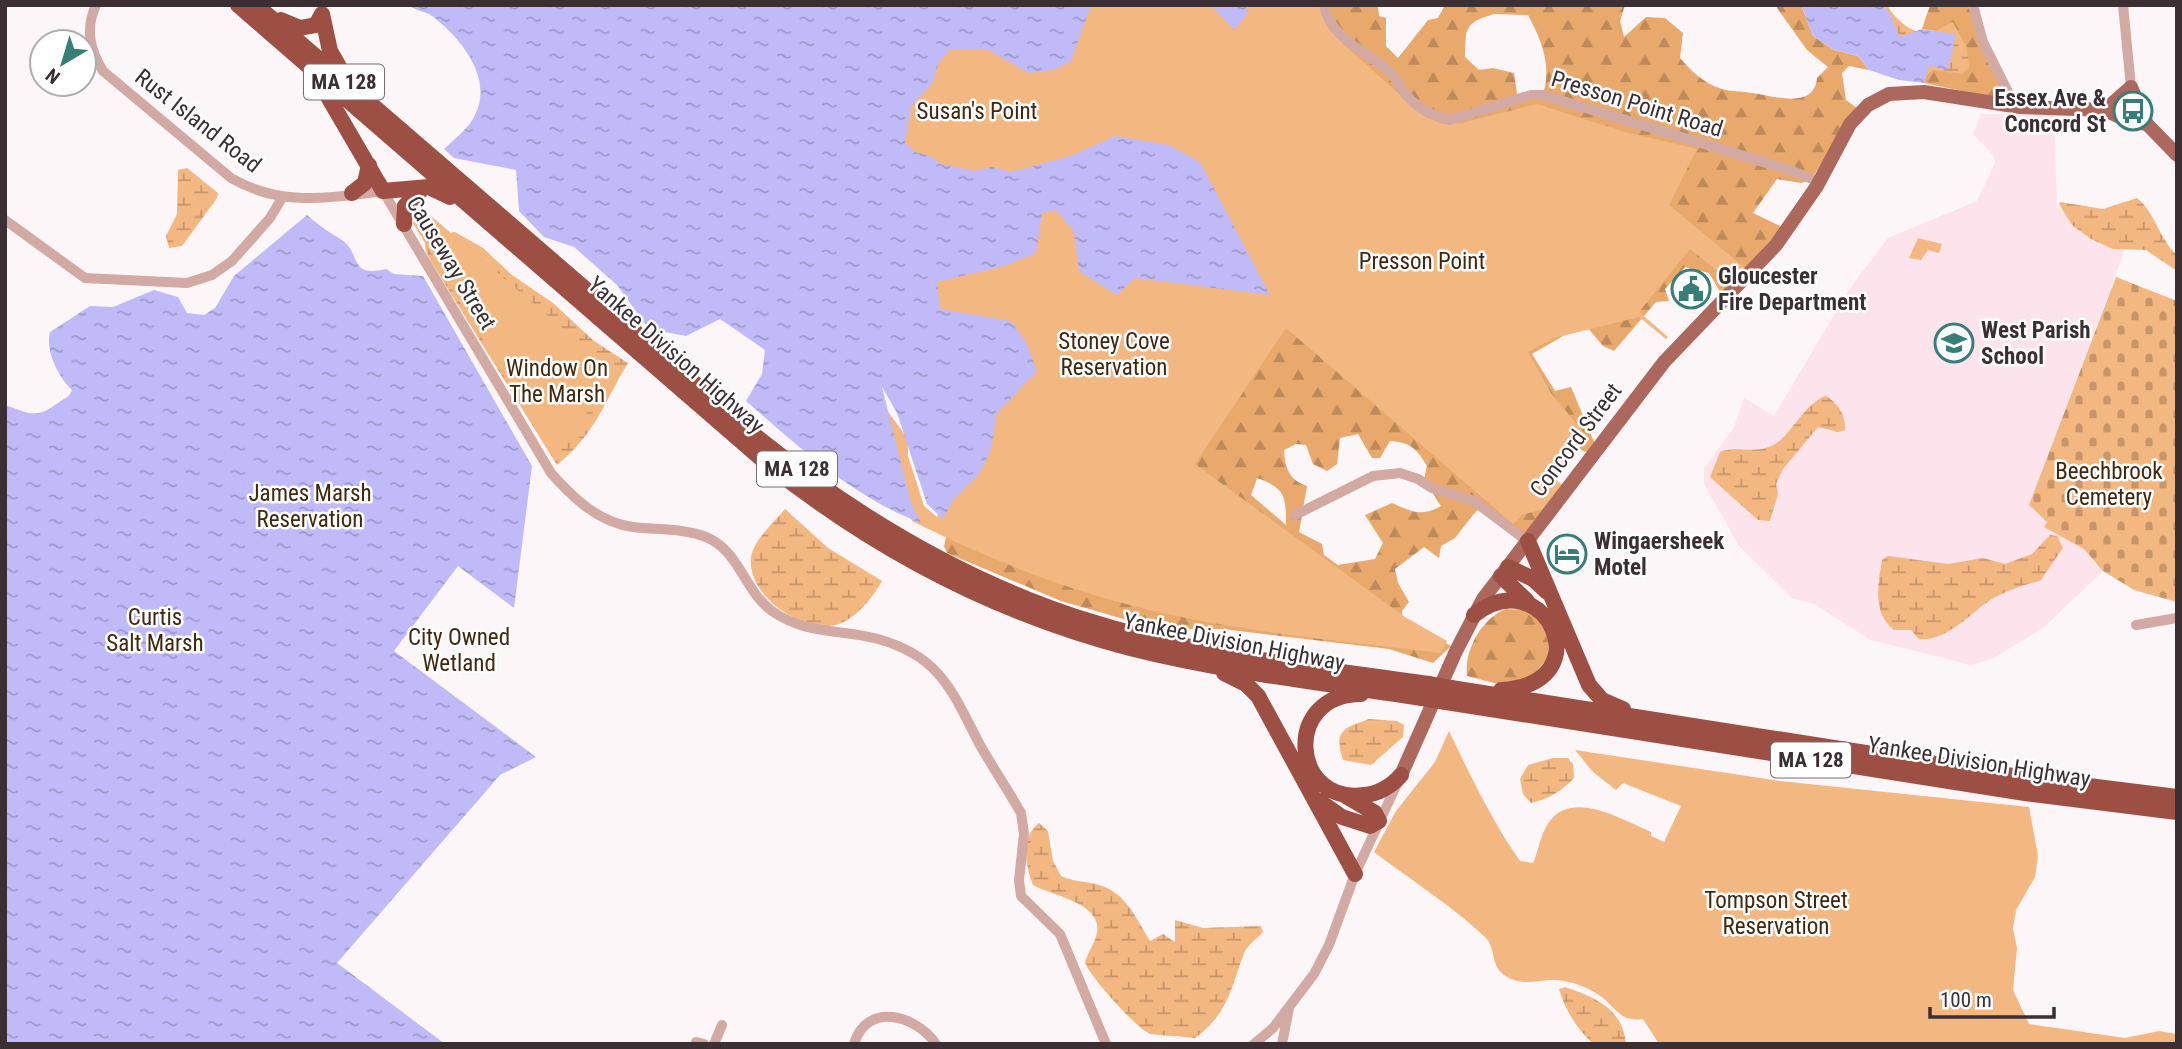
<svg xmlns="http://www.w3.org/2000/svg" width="2182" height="1049" font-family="'Roboto Condensed',sans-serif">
<defs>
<pattern id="forest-firs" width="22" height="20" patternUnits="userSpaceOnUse" patternTransform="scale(1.75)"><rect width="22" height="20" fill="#e9a96d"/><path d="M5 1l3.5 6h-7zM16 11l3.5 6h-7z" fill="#be8a5a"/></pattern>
<pattern id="wetland-marsh" width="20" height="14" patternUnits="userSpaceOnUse" patternTransform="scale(1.75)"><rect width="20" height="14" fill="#f3b781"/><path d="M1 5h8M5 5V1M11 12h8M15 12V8" fill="none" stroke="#c6956a"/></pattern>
<pattern id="cemetery-stones" width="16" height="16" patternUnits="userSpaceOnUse" patternTransform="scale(1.75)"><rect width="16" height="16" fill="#f3b781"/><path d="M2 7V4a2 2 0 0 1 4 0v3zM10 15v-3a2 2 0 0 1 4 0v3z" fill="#c6956a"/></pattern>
<pattern id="water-ripples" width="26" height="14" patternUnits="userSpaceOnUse" patternTransform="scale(1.75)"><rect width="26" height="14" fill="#c0bbf8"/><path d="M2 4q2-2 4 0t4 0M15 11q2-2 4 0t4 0" fill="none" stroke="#9d98ca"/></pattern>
</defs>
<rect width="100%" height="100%" fill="#fcf6f8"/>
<!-- built -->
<path fill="#fde4ec" d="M1981 114 2054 115 2057 208 2132 230 2030 505 2047 522 2044 527 2084 549 2103 571 2044 627 1992 659 1971 665 1870 640 1815 604 1792 598 1739 546 1704 484V469L1734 427 1744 398 1774 416 1850 288 1888 238 1977 201 1995 163 1993 155 1973 134Z"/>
<!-- forest -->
<path fill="url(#forest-firs)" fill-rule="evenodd" d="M1091 5 1378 6 1379 16 1386 18V46L1398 58 1428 20 1438 18 1445 5H1625L1620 21 1624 37 1646 17 1665 18 1683 33 1680 58C1690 70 1704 83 1719 88 1729 92 1742 91 1752 93 1774 96 1814 110 1817 78L1828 67 1807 50 1775 5H1801L1813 36 1834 50 1858 56 1869 70 1849 66 1842 73 1846 100 1857 108 1811 180 1801 183 1777 179 1753 213 1782 227 1752 268 1722 295 1709 273 1685 267 1665 289 1669 301 1656 302 1614 351 1603 346 1587 327 1575 329 1532 354 1555 391 1571 387 1595 444 1589 453 1578 449 1552 478 1562 491 1526 535 1477 510 1455 538 1441 546 1439 558 1424 547 1395 569 1398 583 1409 602 1402 611V620L1451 646 1433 663 1389 649 1223 629H1184L1141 624 1061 601 947 553 944 546 947 533ZM1494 14 1528 15C1543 43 1553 69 1541 100H1518L1514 73 1493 68 1479 70 1465 57C1466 27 1464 23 1494 14ZM1358 434 1372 458H1380L1390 441C1410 442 1417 449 1427 466L1424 479 1441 506C1422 517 1412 512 1392 503L1365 515 1383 543 1375 559 1338 565 1324 555 1322 544 1299 532 1307 486C1289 480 1285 468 1284 450L1296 444 1306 445 1313 464 1327 471 1337 464 1340 438ZM1257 478C1286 488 1286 497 1286 525L1251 495Z
M1930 5H1967L1970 10 2006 100 1924 83 1929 66 1956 34 1922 29Z
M1506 609 1524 610 1537 615 1549 636 1548 658 1528 681 1498 684 1467 676C1464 650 1482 618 1506 609Z"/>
<!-- wetland -->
<path fill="url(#wetland-marsh)" d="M1816 5H1887C1897 22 1918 40 1938 30 1944 27 1947 24 1953 22L1967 48 1969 68 1962 74 1933 70 1922 80Z
M187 168 218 193 217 198 182 246 169 248 166 236 177 214 178 170Z
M2137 198C2155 212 2159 239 2177 255V271L2146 250 2113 249 2091 239 2072 225 2059 204 2060 202 2103 209Z
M455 232 483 248 512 275 553 303 594 341 628 363C603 404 596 433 557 465L430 260 425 248 426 239Z
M1826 396C1838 403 1846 415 1845 430L1838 432 1818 427 1783 469 1776 484 1778 494 1770 521 1758 520 1710 477 1720 452C1736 446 1754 453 1769 447 1791 439 1802 404 1826 396Z
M785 509 828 548 882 581C872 599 852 624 830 626 797 629 747 594 751 558 753 540 774 523 785 509Z
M2050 535 2057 536 2063 548 2040 581C2022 585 2008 590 1992 599 1971 612 1947 642 1919 639L1911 630H1894C1872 613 1878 584 1882 560L1888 556 1948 564 1983 558 2005 564 2032 554Z
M1369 719 1397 721 1404 725 1403 737 1371 765 1343 760C1333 729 1345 728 1369 719Z
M1568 758 1573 764 1574 778C1563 790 1547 800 1531 803L1523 794 1520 779 1528 765 1553 758Z
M1039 823 1048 831 1053 861 1061 876C1074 882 1086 881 1099 885 1127 893 1136 919 1150 941L1163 934 1175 942V920L1203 928 1261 926 1263 932C1257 939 1248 944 1244 953 1231 988 1228 1014 1195 1038 1180 1036 1165 1036 1151 1034 1139 1032 1090 976 1085 963 1087 954 1093 946 1096 937 1107 903 1052 896 1033 885 1025 866 1021 836 1039 823Z
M1565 987C1595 997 1623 1009 1626 1044H1593C1577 1029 1565 1010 1559 989Z"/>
<!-- cemetery -->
<path fill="url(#cemetery-stones)" d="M2116 277 2177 301V602L2134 590 2103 571 2084 549 2044 527 2047 522 2029 505Z"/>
<!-- park -->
<path fill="#f3b781" d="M1084 5H1319L1343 44 1425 117 1443 124 1462 123 1537 104 1625 132 1697 149 1669 205 1745 268 1730 281 1690 249 1639 312 1668 337 1666 339 1639 317 1554 338 1528 352 1551 393 1585 434 1551 475 1563 486 1546 508 1522 515 1513 524 1286 328 1195 464 1405 617 1447 641 1441 653C1338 640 1232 632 1130 605 1055 586 982 556 912 521L881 402 908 439V456L924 506 937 517 940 510 936 320 897 126 937 51Z
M424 210 618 376 551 455 413 223Z
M1918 238 1942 244 1939 253 1928 250 1921 260 1909 258Z
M1449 731C1470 775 1492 821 1520 861L1533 863C1538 852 1540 838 1546 827 1568 786 1622 820 1651 832V836L1664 842 1681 806 1623 783 1616 790 1593 772 1575 750 1780 781 2029 807 2038 856 2035 877 2016 910 2013 928 2017 948 2013 990 2029 1024 2125 1038 2159 1031 2177 1034V1044H1659L1643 1019C1620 1023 1615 1006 1599 995 1589 988 1576 983 1564 981 1544 977 1526 988 1507 977 1489 967 1497 948 1485 937 1452 906 1411 880 1374 852L1396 811 1435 762Z"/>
<!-- water -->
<path fill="url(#water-ripples)" d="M408 5H1091L1071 61 1054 70 1029 73 988 50 951 49 939 62 932 84 911 106 905 143 915 152 930 156 941 164 974 171 992 167 1011 172 1070 156 1115 136 1169 145 1200 162 1270 295 1135 278 1117 295 1079 271 1074 232 1056 210 1042 213 1036 253 1004 266 937 282 940 309 1011 321 1026 342 1037 371 997 413 990 452 979 474 953 500 943 519 927 504 897 413 882 387 911 502 921 523C855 498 799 447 746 401L762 374 765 350 720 319 686 336 649 329 617 285 574 247 544 237 519 211 516 170 454 158 444 149C453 140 468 129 474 117 495 79 461 38 432 16 425 11 416 11 408 5Z
M1211 5H1246L1247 14 1234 30Z
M1801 5H1882L1890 14 1900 37 1922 29 1956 34 1948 70 1929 66 1924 83 1899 80 1869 70 1858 56 1834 50 1813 36Z
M307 215C317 224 330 233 342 240 362 254 348 278 386 269L394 274 423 276 532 466 514 608 458 566 394 651 536 757 500 775 337 963 445 1044H5V405C35 415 35 419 61 401 67 397 69 397 72 390 58 377 45 350 50 332L90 306 113 307 154 290 178 297 187 313 204 315 215 308 234 276Z"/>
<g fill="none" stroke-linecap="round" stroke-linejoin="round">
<!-- minor -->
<path stroke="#d2aaa3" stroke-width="10" d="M96 5C85 29 90 50 103 71L231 178C281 207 327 198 383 191L551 473C572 497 599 523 633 527 657 530 683 528 706 537 739 550 745 592 772 611 806 635 841 629 878 639 942 657 952 692 980 745 993 768 1008 790 1021 813L1024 834 1019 880 1021 896 1060 934 1106 1044
M1324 5C1329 37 1366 52 1388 70 1393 74 1397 82 1401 88 1413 106 1428 114 1449 120L1531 95H1543L1790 170 1819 182
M1973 5 1983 42 2011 98 2012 107
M2123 5 2131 87
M5 220 85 278 187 283 212 275 232 261 270 218 282 198
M1295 515 1373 476 1400 473 1418 479 1432 488 1474 501 1527 541
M2136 625 2177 618
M696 1042 704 1044
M714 1044 722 1025
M854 1044C867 1001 916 1015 936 1044
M1254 1044 1273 1028 1314 974 1329 945 1355 874 1398 782
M1282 1044 1289 1008"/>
<!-- major -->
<path stroke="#ad685d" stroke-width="14" d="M2131 87 2147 124 2177 155
M2105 110 2131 87
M1401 775 1456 651 1483 599 1664 362 1776 245 1817 186 1850 124 1868 105 1889 94 1924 92 2020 107 2105 110 2128 121 2147 124"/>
<!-- highway -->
<path stroke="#9e4f44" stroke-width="16" d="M238 5 764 461C872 548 995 613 1130 648 1225 672 1325 683 1422 698
M256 5 758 438C859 519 970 585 1095 623 1202 656 1318 668 1429 684
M322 14 330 51 342 72
M281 20 300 28 316 25 322 14
M320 83 383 191 429 187 450 197
M352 193 365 183 369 165
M404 224 405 206 423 188
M1528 541 1589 685 1602 700 1623 709
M1508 567 1533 579 1547 592
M1501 576 1527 601
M1474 615C1545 559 1604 684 1501 690
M1224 673 1246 684 1258 696 1355 874
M1451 688 2032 779 2177 797
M1361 694C1282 694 1291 805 1364 795 1378 794 1392 786 1401 775
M1446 702 2025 793 2177 812
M1319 801 1342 817 1370 826 1379 821 1375 813 1346 796"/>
<!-- highway-bridge -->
<path stroke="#9e4f44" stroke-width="16" d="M1429 684 1451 688
M1422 698 1446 702"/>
</g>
<!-- icons -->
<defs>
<symbol id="bus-ring" viewBox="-11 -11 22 22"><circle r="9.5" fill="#fff" stroke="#377e78" stroke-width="1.5"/><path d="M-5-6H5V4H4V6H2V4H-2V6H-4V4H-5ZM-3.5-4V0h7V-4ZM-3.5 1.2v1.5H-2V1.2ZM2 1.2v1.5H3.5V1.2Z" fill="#377e78"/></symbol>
<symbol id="civic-ring" viewBox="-11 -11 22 22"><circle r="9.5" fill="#fff" stroke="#377e78" stroke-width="1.5"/><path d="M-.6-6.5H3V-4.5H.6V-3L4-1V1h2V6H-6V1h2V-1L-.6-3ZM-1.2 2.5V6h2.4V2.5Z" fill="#377e78"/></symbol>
<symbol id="school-ring" viewBox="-11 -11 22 22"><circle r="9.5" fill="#fff" stroke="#377e78" stroke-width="1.5"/><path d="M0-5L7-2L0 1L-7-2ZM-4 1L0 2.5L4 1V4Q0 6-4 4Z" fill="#377e78"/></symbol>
<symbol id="hotel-ring" viewBox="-11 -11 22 22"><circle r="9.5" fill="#fff" stroke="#377e78" stroke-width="1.5"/><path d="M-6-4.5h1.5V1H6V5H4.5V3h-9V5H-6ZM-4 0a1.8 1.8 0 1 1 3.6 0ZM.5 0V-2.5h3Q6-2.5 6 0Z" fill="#377e78"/></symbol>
</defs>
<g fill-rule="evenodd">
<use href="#bus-ring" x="2111" y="89" width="44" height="44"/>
<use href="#civic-ring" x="1669" y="267" width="44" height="44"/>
<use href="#school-ring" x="1932" y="321" width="44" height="44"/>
<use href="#hotel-ring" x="1545" y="532" width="44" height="44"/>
</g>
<g text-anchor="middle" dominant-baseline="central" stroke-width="5" stroke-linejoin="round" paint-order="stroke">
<!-- shield labels -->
<g fill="#fff" stroke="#766d71" stroke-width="2">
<rect x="304" y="64.5" width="80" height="35" rx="5"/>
<rect x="757" y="451.5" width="80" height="35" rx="5"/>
<rect x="1771" y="742.5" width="80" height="35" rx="5"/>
</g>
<g font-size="21" font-weight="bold" fill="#3c2f34">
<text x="344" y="82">MA 128</text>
<text x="797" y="469">MA 128</text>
<text x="1811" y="760">MA 128</text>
</g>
<!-- poi labels -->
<g font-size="23" font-weight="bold" fill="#3c2f34" stroke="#fff" text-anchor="start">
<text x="2106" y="98" text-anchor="end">Essex Ave &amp;<tspan x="2106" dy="26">Concord St</tspan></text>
<text x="1718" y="276">Gloucester<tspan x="1718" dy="26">Fire Department</tspan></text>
<text x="1981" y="330">West Parish<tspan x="1981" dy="26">School</tspan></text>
<text x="1594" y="541">Wingaersheek<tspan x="1594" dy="26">Motel</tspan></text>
</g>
<!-- street labels -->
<g font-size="23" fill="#3c2f34" stroke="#fff">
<text transform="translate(1637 104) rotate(17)">Presson Point Road</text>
<text transform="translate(198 121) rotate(38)">Rust Island Road</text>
<text transform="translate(451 263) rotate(59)">Causeway Street</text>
<text transform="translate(676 355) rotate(41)">Yankee Division Highway</text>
<text transform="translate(1576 440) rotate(-53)">Concord Street</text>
<text transform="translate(1234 642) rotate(11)">Yankee Division Highway</text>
<text transform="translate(1979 762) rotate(9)">Yankee Division Highway</text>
</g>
<!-- park labels -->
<g font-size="23" fill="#41270d" stroke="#fff">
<text x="977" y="111">Susan's Point</text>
<text x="1422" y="261">Presson Point</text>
<text x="1114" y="341">Stoney Cove<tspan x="1114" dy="26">Reservation</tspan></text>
<text x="557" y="368">Window On<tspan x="557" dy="26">The Marsh</tspan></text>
<text x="2109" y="471">Beechbrook<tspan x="2109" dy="26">Cemetery</tspan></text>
<text x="310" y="493">James Marsh<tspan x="310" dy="26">Reservation</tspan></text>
<text x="155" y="617">Curtis<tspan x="155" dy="26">Salt Marsh</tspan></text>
<text x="459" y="637">City Owned<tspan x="459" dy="26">Wetland</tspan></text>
<text x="1776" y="900">Tompson Street<tspan x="1776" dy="26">Reservation</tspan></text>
</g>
</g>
<!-- border -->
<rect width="2182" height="1049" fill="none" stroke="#3c2f34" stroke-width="14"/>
<!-- north arrow -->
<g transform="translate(63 63) rotate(218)"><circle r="33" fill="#ffffff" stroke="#b1acae" stroke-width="2"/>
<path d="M0-5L12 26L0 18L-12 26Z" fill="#377e78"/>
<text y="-10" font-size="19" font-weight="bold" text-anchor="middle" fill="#3c2f34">N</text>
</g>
<!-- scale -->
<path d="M1930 1007v10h124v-10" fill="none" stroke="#3c2f34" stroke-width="3.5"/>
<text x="1940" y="1007" font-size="21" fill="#3c2f34" stroke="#ffffff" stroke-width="5" paint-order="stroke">100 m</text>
</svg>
